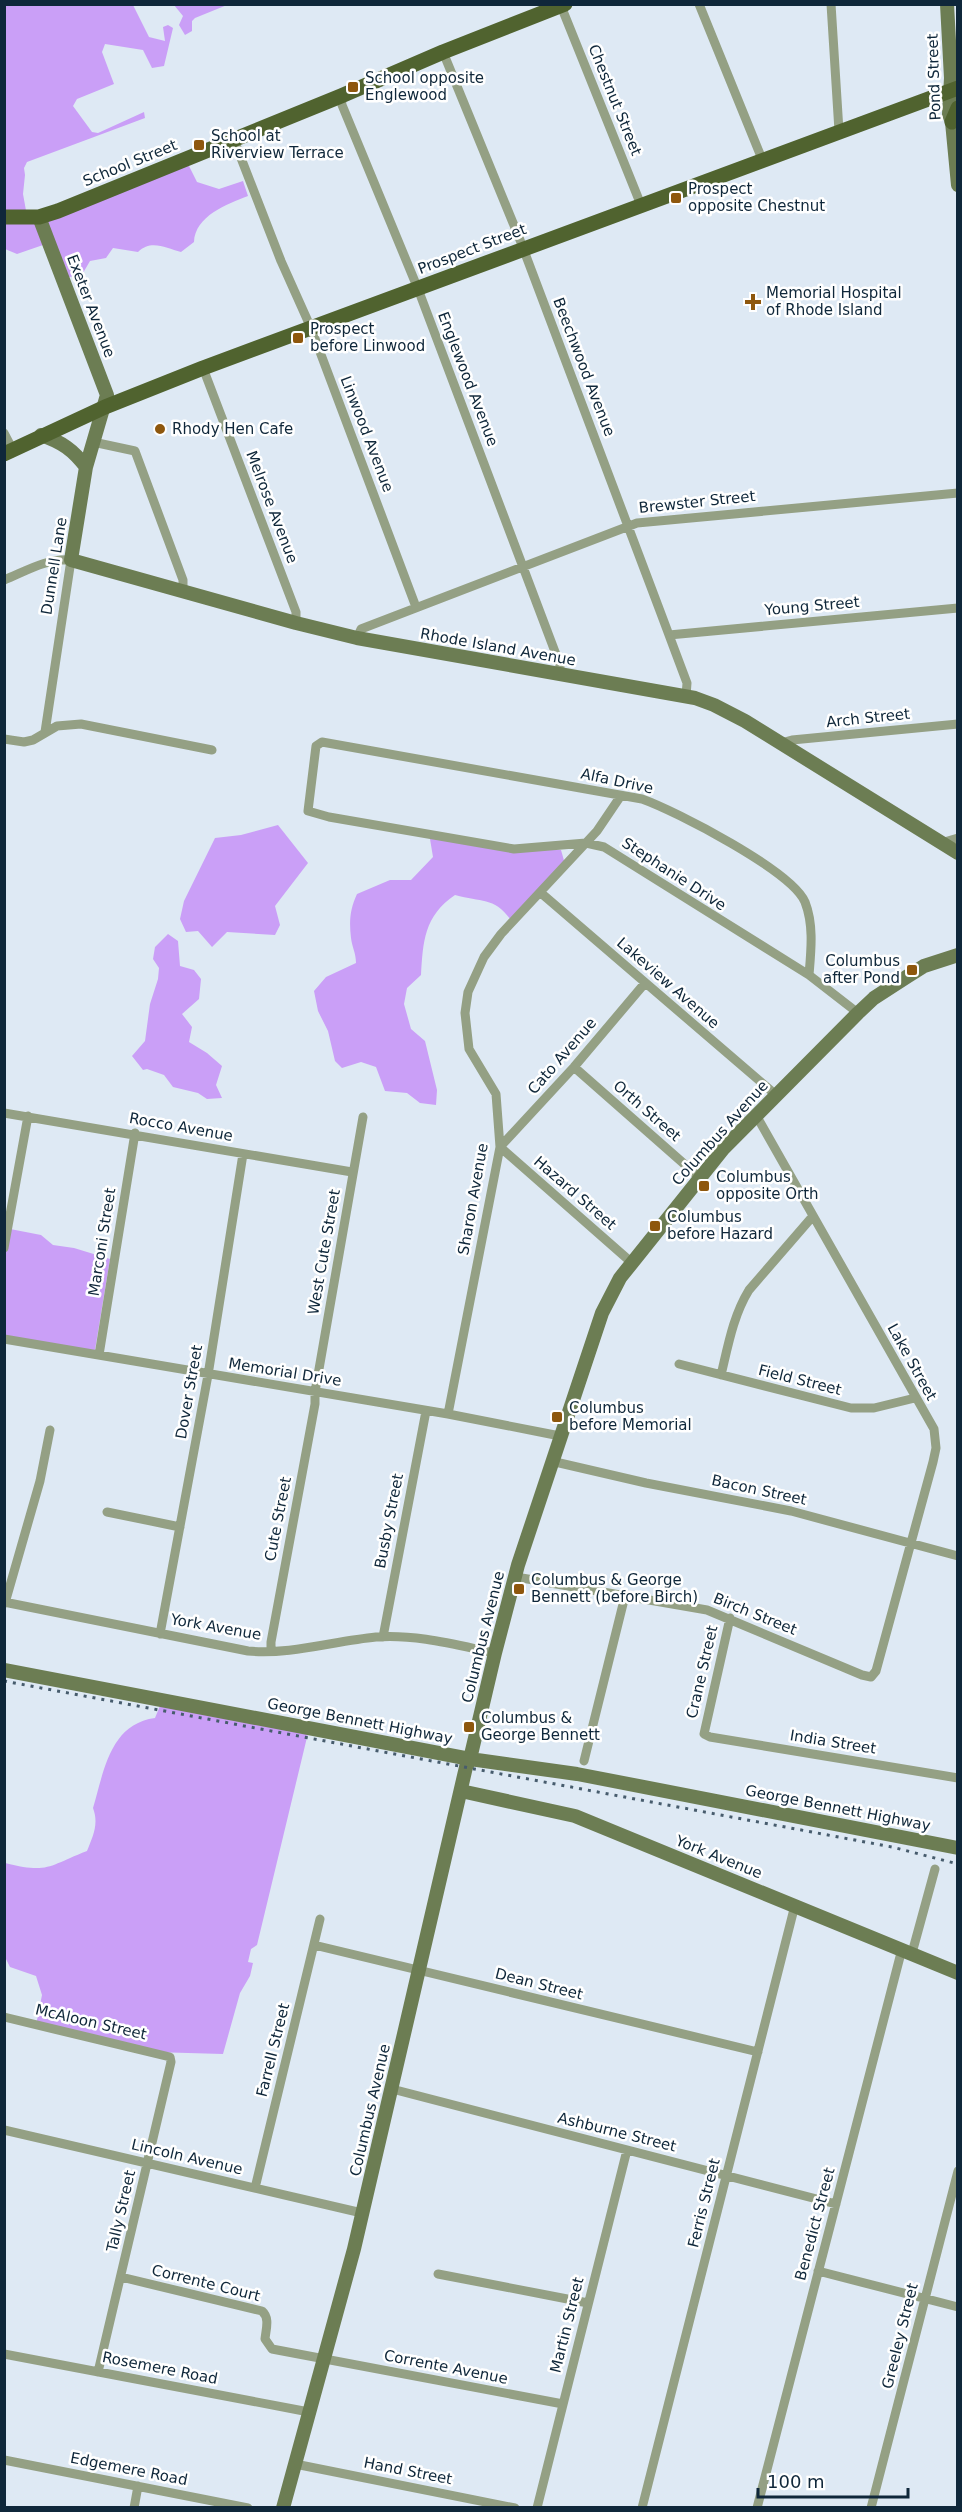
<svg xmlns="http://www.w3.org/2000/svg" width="962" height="2512" font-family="'DejaVu Sans',sans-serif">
<rect width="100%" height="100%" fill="#dee9f4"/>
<!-- green -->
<path fill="#ca9ff7" d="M4 5H133L149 37 165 41 163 27 168 25 173 28 164 66 152 68 143 50 105 44 102 52 114 84 77 99 73 106 92 132 98 133 144 112 145 118 27 162 24 168 25 175 23 194 27 216 185 158 197 182 219 189 243 181 248 196C227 204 195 216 194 242L181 252C166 248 151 239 138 252L113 248 106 258 90 261 83 273 60 280 43 245 17 254 5 249Z
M174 5H227L195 18 192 21V31L185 35 179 25 183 16Z
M278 825 308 863 275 906 280 925 275 935 227 932 212 947 198 931 186 932 180 919 184 901 215 838 241 835Z
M445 838 561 850 565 864 513 923C495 896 483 903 455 895 424 916 423 942 421 975L407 988 404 1004 411 1029 425 1041 437 1090 436 1105 420 1103 407 1093 385 1091 376 1067 361 1062 342 1068 335 1061 328 1031 318 1011 314 991 326 977 356 963C356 953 352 947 351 938 349 921 350 909 357 894L390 880H411L433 857 430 839Z
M168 934 178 941 180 966 194 970 201 979 199 999 182 1014 192 1027 189 1042 207 1053 222 1066 216 1085 222 1098 207 1099 198 1093 173 1087 164 1075 147 1069 143 1070 132 1056 145 1041 150 1004 158 979 159 968 153 959 155 947Z
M5 1228 41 1235 53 1245 74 1248 110 1259 94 1356 5 1342Z
M162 1701 309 1729 257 1945 251 1949 248 1962 253 1963 250 1976 240 1993 223 2054 153 2052 36 2025 42 1995 36 1976 10 1967 5 1957V1863C49 1874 48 1866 87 1851 93 1836 99 1824 93 1808 104 1771 110 1724 155 1718Z"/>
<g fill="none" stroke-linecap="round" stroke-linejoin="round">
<!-- street -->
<path stroke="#94a084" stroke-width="9" d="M699 4 762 159
M831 4 839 131
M561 6 641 205
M443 52 520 240 660 611 687 683 686 696
M341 96 342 105 418 289 560 665V674
M234 140 281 261 311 328 416 607
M203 368 296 612V623
M4 433 13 450
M93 442 135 451 183 580V592
M4 580C26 571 47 558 71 560L45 732
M669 635 958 608
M357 638 361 629 637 523 958 493
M4 739 24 742 33 740 57 726 81 724 212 750
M781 743 792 740 958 724
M941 843 958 838
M541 893 776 1095
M809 975C811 951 814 925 805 902 792 871 676 811 642 799L322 742 316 746 308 811 329 817 514 849 586 843 604 847 809 975 858 1013
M574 1067 699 1177
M4 1113 352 1172
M4 1248 28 1116
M631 1262 500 1147 574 1067 645 983
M4 1339 448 1414 560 1436
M99 1355 135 1133
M679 1364 851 1408H874L915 1398
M721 1375C728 1346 733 1316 749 1290L813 1216
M448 1414 500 1147 496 1094 469 1049 465 1013 468 992 484 957 501 934 597 831 620 797
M551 1461 646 1483 791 1511 958 1556
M107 1512 180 1527
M516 1577 707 1610 862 1675 871 1677 876 1671 933 1462 936 1448 934 1429 756 1115
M4 1602 248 1651C290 1655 334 1641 376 1637 416 1634 456 1645 495 1653
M5 1603 40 1481 50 1430
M730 1618 704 1734 710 1737 958 1778
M160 1634 208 1375 243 1154
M383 1637 426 1411
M271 1651V1642L315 1404V1392L363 1117
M584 1761 625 1596
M314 1945 758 2052
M912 1953 935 1869
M4 2017 170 2057 171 2062 98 2372
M392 2089 836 2204
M4 2130 362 2213
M255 2188 320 1919
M818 2271 958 2307
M438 2274 588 2303
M121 2277 262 2311C270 2318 266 2329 265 2339L272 2349 563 2404
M4 2354 309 2412
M4 2460 248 2508
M295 2464 515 2508
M134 2508 138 2486
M537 2508 627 2150
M642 2508 795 1905
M757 2508 902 1949
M871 2508 958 2171"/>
<!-- secondary -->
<path stroke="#6c7d53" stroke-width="14" d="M947 4 951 78 949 114 952 122 958 185
M39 217 107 395 86 467 71 560 296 623 357 638 695 698 714 705 745 721 958 853
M41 435C62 442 73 450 86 467
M4 1670 470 1759 577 1774 958 1848
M461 1791 575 1816 958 1973
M283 2508 354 2249 466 1767 470 1759 495 1653 518 1565 602 1313 620 1278 724 1148 858 1013 874 998 908 976 924 966 958 955"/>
<!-- primary -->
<path stroke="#50632f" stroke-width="15" d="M952 122 958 108
M4 217H39L58 211 341 96 443 52 565 4
M4 454 105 407 203 368 958 88"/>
<!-- rail -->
<path stroke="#475c6d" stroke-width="3" stroke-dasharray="3 6" stroke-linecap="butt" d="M4 1681 892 1847 958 1864"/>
</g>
<!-- markers -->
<g fill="#8e570d" stroke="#fff" stroke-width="2">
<rect x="347" y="81" width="12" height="12" rx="3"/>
<rect x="193" y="139" width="12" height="12" rx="3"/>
<rect x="670" y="192" width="12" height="12" rx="3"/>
<path d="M750 293h6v6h6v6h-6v6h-6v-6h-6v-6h6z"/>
<rect x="292" y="332" width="12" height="12" rx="3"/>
<circle cx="160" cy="429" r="6"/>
<rect x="906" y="964" width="12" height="12" rx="3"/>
<rect x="698" y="1180" width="12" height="12" rx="3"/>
<rect x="649" y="1220" width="12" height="12" rx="3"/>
<rect x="551" y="1411" width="12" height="12" rx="3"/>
<rect x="513" y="1583" width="12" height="12" rx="3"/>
<rect x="463" y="1721" width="12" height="12" rx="3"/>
</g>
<g text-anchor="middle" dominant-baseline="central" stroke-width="5" stroke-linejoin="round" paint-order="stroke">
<!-- street labels -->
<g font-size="15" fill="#0f273a" stroke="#fff">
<text transform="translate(934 77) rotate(-92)">Pond Street</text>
<text transform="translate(615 100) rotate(68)">Chestnut Street</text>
<text transform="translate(130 163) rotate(-22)">School Street</text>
<text transform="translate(472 249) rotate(-21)">Prospect Street</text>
<text transform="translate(91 306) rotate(69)">Exeter Avenue</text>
<text transform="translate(584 367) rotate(69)">Beechwood Avenue</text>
<text transform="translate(468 379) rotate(69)">Englewood Avenue</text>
<text transform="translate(367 434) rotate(69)">Linwood Avenue</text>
<text transform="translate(697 502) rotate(-6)">Brewster Street</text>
<text transform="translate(272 507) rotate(69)">Melrose Avenue</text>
<text transform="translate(54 566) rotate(-81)">Dunnell Lane</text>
<text transform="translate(812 606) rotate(-5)">Young Street</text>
<text transform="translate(498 647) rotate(10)">Rhode Island Avenue</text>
<text transform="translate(868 718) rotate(-6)">Arch Street</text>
<text transform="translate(617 781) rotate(12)">Alfa Drive</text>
<text transform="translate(674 874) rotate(33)">Stephanie Drive</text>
<text transform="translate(668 983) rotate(41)">Lakeview Avenue</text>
<text transform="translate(562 1056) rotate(-49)">Cato Avenue</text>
<text transform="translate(647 1111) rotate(41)">Orth Street</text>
<text transform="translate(181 1127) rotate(10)">Rocco Avenue</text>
<text transform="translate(720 1133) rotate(-48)">Columbus Avenue</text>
<text transform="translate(575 1193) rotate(41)">Hazard Street</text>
<text transform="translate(473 1199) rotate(-80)">Sharon Avenue</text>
<text transform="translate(102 1242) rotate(-81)">Marconi Street</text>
<text transform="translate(324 1252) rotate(-80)">West Cute Street</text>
<text transform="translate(912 1362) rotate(61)">Lake Street</text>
<text transform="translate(285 1372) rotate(9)">Memorial Drive</text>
<text transform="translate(800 1380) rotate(14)">Field Street</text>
<text transform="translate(189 1392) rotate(-80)">Dover Street</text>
<text transform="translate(759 1490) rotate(12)">Bacon Street</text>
<text transform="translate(278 1519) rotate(-79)">Cute Street</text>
<text transform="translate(389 1521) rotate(-79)">Busby Street</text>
<text transform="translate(755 1614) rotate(22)">Birch Street</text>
<text transform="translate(216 1627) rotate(10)">York Avenue</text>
<text transform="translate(483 1637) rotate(-76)">Columbus Avenue</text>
<text transform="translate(702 1672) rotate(-77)">Crane Street</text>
<text transform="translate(360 1721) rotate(11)">George Bennett Highway</text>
<text transform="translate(833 1742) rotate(9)">India Street</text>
<text transform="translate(838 1808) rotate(11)">George Bennett Highway</text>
<text transform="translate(719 1857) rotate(22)">York Avenue</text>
<text transform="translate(539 1984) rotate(14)">Dean Street</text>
<text transform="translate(91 2022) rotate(13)">McAloon Street</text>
<text transform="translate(273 2050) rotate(-76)">Farrell Street</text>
<text transform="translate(370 2110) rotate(-77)">Columbus Avenue</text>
<text transform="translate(617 2132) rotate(14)">Ashburne Street</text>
<text transform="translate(187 2157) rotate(13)">Lincoln Avenue</text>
<text transform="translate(704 2203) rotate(-76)">Ferris Street</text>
<text transform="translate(121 2211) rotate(-77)">Tally Street</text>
<text transform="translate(815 2224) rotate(-75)">Benedict Street</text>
<text transform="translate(206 2283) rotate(14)">Corrente Court</text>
<text transform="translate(567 2325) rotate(-76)">Martin Street</text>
<text transform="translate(900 2336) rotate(-76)">Greeley Street</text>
<text transform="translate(446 2367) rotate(11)">Corrente Avenue</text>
<text transform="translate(160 2368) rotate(11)">Rosemere Road</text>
<text transform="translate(129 2469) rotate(11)">Edgemere Road</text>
<text transform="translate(408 2471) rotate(11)">Hand Street</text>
</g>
<!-- poi labels -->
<g font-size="15" fill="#0f273a" stroke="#fff" text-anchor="start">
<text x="365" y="78">School opposite<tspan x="365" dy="17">Englewood</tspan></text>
<text x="211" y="136">School at<tspan x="211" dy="17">Riverview Terrace</tspan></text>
<text x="688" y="189">Prospect<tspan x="688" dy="17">opposite Chestnut</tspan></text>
<text x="766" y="293">Memorial Hospital<tspan x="766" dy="17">of Rhode Island</tspan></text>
<text x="310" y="329">Prospect<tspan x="310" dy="17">before Linwood</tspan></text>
<text x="172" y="429">Rhody Hen Cafe</text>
<text x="900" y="961" text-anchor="end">Columbus<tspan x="900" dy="17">after Pond</tspan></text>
<text x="716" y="1177">Columbus<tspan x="716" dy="17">opposite Orth</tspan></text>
<text x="667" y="1217">Columbus<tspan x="667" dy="17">before Hazard</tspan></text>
<text x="569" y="1408">Columbus<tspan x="569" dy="17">before Memorial</tspan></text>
<text x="531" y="1580">Columbus &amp; George<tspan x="531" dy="17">Bennett (before Birch)</tspan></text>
<text x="481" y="1718">Columbus &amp;<tspan x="481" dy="17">George Bennett</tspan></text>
</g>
</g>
<!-- border -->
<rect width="962" height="2512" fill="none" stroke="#0f273a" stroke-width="12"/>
<!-- scale -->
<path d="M758 2488v9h150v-9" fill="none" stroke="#0f273a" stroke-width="3"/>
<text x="767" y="2488" font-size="18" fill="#0f273a" stroke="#ffffff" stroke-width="4.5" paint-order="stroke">100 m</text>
</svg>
